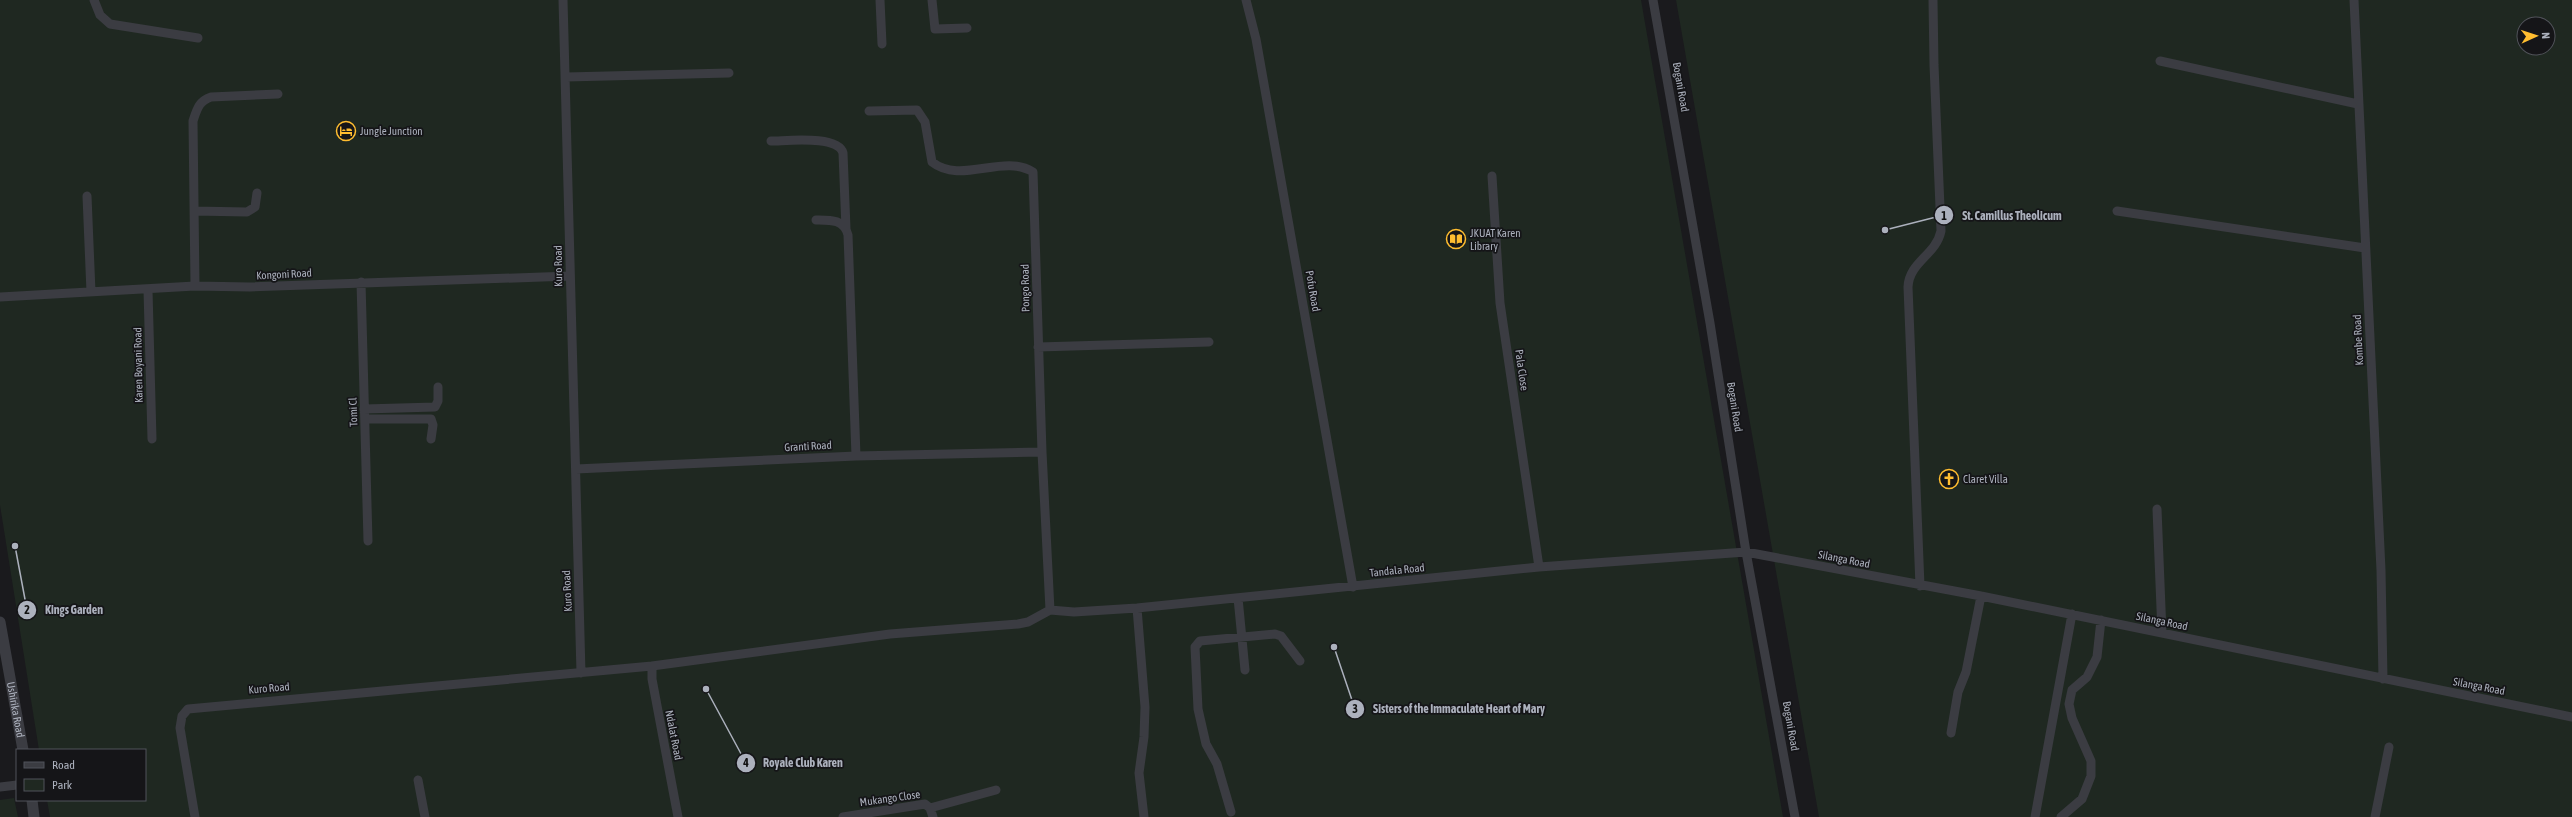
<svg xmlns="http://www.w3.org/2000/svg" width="2572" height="817" font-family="'Asap Condensed',sans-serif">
<rect width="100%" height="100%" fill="#1a1a1d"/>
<!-- green -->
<path fill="#1f2821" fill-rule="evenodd" d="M0 0H1641L1783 817H50L47 800H145V750H39L0 505Z
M1676 0H2572V817H1819ZM2524 24H2548V48H2524Z
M14 798 18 817H0V800Z"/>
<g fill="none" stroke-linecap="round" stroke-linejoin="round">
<!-- minor -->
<path stroke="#3b3c42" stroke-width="9" d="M94 0 100 15 110 24 198 38
M563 0 581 673
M880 0 882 44
M932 0 935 29 967 28
M1246 0 1256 39 1353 587
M1653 0 1710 323 1746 552 1795 817
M2354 0 2381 570 2383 679
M2160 61 2358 104
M566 77 729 73
M869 111 917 110 925 122 932 162C961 185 1003 153 1033 172L1042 452 1050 610
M771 141C787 141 838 135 843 153L846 229
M1492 176 1500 303 1539 567
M87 196 91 292
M194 211 247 212 255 207 257 193
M2117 211 2365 248
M816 220C830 220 844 219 848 235L856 456
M361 282 368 541
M195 286 193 121C197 109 199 101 211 97L278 94
M148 290 152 439
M0 297 195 286 250 287 570 276
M1038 347 1209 342
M364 409 435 407 438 401V387
M365 419H431L433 425 431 439
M576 469 856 456 1042 452
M2157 509 2162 633
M1920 586 1908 287C1909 262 1936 255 1941 231L1934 65 1933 0
M1238 598 1245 670
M1137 608 1145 707 1144 737 1139 773 1144 817
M652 666 890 634 1018 624 1028 622 1050 610 1074 612 1137 608 1539 567 1746 552 1981 596 2572 717
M1951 733 1958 692 1966 672 1981 596
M418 780 425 817
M0 787 17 785
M930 808 996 790
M1231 812 1217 764 1206 744 1198 709 1195 647 1200 641 1275 634 1281 636 1300 661
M195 817 180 728 182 716 188 709 652 666V679L678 817
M843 817 925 804 930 808 933 817
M2035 817 2072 614
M2061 817 2082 799 2091 776V761L2072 718 2069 704 2072 690 2087 677 2097 657 2101 620
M2375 817 2389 747"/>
<!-- tertiary -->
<g stroke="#3b3c42" stroke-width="11">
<path id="s1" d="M0 622 23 750"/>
<path d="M32 800 34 817"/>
</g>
</g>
<!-- icons -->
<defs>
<symbol id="hotel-ring" viewBox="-11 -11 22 22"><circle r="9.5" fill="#151518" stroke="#ffbd30" stroke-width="1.5"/><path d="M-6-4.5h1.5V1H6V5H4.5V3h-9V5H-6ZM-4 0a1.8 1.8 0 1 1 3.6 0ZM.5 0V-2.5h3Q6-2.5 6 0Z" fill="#ffbd30"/></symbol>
<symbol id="library-ring" viewBox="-11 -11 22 22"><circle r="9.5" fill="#151518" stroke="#ffbd30" stroke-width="1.5"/><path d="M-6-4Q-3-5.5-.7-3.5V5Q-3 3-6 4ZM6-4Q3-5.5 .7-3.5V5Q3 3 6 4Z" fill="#ffbd30"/></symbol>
<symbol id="church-ring" viewBox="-11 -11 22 22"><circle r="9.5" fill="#151518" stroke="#ffbd30" stroke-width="1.5"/><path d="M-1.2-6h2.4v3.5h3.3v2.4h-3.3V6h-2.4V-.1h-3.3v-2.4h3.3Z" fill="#ffbd30"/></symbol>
</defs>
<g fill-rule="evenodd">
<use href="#hotel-ring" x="335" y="120" width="22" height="22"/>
<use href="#library-ring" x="1445" y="228" width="22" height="22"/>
<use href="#church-ring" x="1938" y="468" width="22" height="22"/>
</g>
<g text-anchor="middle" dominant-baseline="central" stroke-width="3.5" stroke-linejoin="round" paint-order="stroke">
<!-- street labels -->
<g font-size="11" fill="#acb1bd" stroke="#151518">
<text transform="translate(1681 87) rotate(80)">Bogani Road</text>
<text transform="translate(558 266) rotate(-91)">Kuro Road</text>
<text transform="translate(284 274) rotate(-3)">Kongoni Road</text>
<text transform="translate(1025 288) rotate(-91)">Pongo Road</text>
<text transform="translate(1313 291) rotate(80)">Pofu Road</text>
<text transform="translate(2358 340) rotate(-93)">Kombe Road</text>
<text transform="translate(138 365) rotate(-91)">Karen Boyani Road</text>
<text transform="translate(1522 370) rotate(82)">Pala Close</text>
<text transform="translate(1735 407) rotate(81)">Bogani Road</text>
<text transform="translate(353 412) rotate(-92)">Tomi Cl</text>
<text transform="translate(808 446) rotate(-3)">Granti Road</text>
<text transform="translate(1844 559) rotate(11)">Silanga Road</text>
<text transform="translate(1397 570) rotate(-6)">Tandala Road</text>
<text transform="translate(567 591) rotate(-93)">Kuro Road</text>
<text transform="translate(2162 621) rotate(12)">Silanga Road</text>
<text transform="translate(2479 686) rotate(11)">Silanga Road</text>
<text transform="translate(269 688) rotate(-5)">Kuro Road</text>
<text stroke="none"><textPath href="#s1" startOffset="89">Ushirika Road</textPath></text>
<text transform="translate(1791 726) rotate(80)">Bogani Road</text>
<text transform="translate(674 735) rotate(79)">Ndalat Road</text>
<text transform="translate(890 798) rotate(-8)">Mukango Close</text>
</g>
<!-- poi labels -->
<g font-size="11" fill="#acb1bd" stroke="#151518" text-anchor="start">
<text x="360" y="131">Jungle Junction</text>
<text x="1470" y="233">JKUAT Karen<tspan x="1470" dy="13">Library</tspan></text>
<text x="1963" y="479">Claret Villa</text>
</g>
</g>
<!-- callouts -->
<path fill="none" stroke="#acb1bd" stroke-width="1.5" d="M1885 230L1944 215M15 546L27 610M1334 647L1355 709M706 689L746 763"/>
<g fill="#acb1bd" stroke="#151518" stroke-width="1.5">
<circle cx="1885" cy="230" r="4"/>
<circle cx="15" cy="546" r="4"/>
<circle cx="1334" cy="647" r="4"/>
<circle cx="706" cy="689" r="4"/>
<circle cx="1944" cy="215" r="10"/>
<circle cx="27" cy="610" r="10"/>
<circle cx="1355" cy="709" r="10"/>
<circle cx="746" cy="763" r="10"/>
</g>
<g font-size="12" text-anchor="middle" font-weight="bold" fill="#111">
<text x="1944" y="220">1</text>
<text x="27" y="614">2</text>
<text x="1355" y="713">3</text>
<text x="746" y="767">4</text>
</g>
<g font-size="12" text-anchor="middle" font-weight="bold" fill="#acb1bd" stroke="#151518" stroke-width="3.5" stroke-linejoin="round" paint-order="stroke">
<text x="2012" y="220">St. Camillus Theolicum</text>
<text x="74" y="614">Kings Garden</text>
<text x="1459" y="713">Sisters of the Immaculate Heart of Mary</text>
<text x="803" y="767">Royale Club Karen</text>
</g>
<!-- legend -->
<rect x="16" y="749" width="130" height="52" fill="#151518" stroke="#51535a"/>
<rect x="24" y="762" width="20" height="6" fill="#3b3c42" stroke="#51535a"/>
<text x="52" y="769" font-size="12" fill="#acb1bd">Road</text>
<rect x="24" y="779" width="20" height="12" fill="#1f2821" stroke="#51535a"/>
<text x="52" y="789" font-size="12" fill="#acb1bd">Park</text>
<!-- north arrow -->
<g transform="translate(2536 36) rotate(87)"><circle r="19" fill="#151518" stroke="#51535a"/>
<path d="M0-3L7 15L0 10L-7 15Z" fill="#ffbd30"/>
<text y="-6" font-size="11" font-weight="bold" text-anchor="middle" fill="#acb1bd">N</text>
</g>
</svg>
